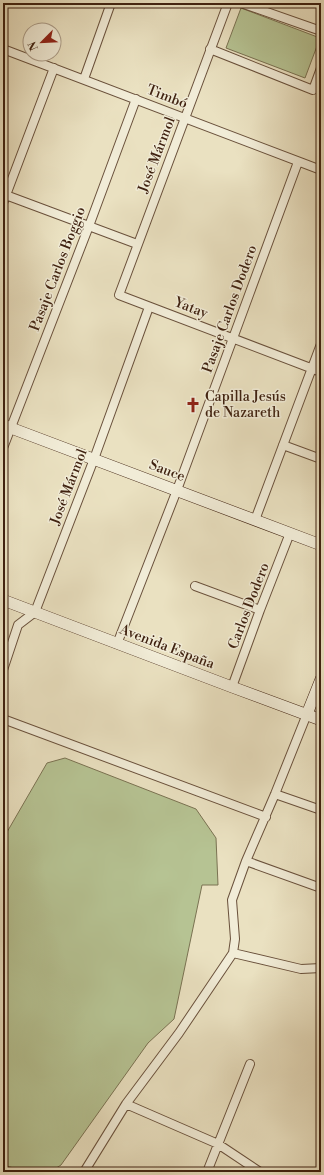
<svg xmlns="http://www.w3.org/2000/svg" width="324" height="1175" font-family="'Libre Bodoni',serif">
<rect width="100%" height="100%" fill="#eae1c1"/>
<filter id="stains"><feTurbulence type="fractalNoise" baseFrequency=".005" numOctaves="4"/><feColorMatrix values="0 0 0 0 .2 0 0 0 0 .09 0 0 0 0 .02 0 0 0 .5 -.17"/></filter>
<radialGradient id="worn" r=".72"><stop offset=".6" stop-color="#630" stop-opacity="0"/><stop offset="1" stop-color="#630" stop-opacity=".3"/></radialGradient>
<!-- green -->
<path fill="#b6c393" stroke="#7a7252" d="M241 8 320 38 305 78 226 48Z
M65 758 196 809 216 838 218 885H202L174 1019 148 1043 61 1165 50 1172H28L3 1165V839L47 763Z"/>
<g fill="none" stroke-linecap="round" stroke-linejoin="round">
<defs>
<path id="street" d="M228 3 119 295 321 372
M241 3 321 31
M3 49 321 170
M210 49 313 90 321 68
M84 79 111 3
M3 194 137 244
M3 203 54 68
M283 445 321 459
M3 448 89 226 136 99
M255 520 321 344
M195 586 260 610
M117 644 177 490 298 162
M3 670 18 625 35 612 94 459 149 307
M232 687 260 610 290 533
M3 719 266 817
M275 794 321 810
M246 861 321 888
M233 953 301 969 321 968
M126 1104 218 1144 260 1172
M84 1172 126 1104 179 1033 233 953 235 939 232 900 246 861 275 794 307 714
M207 1172 250 1064"/>
<path id="secondary" d="M3 425 321 545
M3 600 232 687 321 720
M307 714 321 679"/>
</defs>
<!-- street casing -->
<use href="#street" stroke="#6a513c" stroke-width="10"/>
<!-- secondary casing -->
<use href="#secondary" stroke="#3f2110" stroke-width="12"/>
<!-- street -->
<use href="#street" stroke="#f1ecd7" stroke-width="8"/>
<!-- secondary -->
<use href="#secondary" stroke="#f1ecd7" stroke-width="11"/>
</g>
<!-- icons -->
<defs>
<symbol id="church-bare" viewBox="-9 -9 18 18"><path d="M-1.2-6h2.4v3.5h3.3v2.4h-3.3V6h-2.4V-.1h-3.3v-2.4h3.3Z" fill="#8f2418" stroke="#f1ecd7" stroke-width="2.5" paint-order="stroke"/></symbol>
</defs>
<g fill-rule="evenodd">
<use href="#church-bare" x="182" y="394" width="22" height="22"/>
</g>
<g text-anchor="middle" dominant-baseline="central" stroke-width="3" stroke-linejoin="round" paint-order="stroke">
<!-- street labels -->
<g font-size="14" fill="#3f2110" stroke="#f1ecd7">
<text transform="translate(167 97) rotate(21)">Timbó</text>
<text transform="translate(157 155) rotate(-69)">José Mármol</text>
<text transform="translate(58 269) rotate(-69)">Pasaje Carlos Boggio</text>
<text transform="translate(191 308) rotate(21)">Yatay</text>
<text transform="translate(230 309) rotate(-70)">Pasaje Carlos Dodero</text>
<text transform="translate(167 471) rotate(21)">Sauce</text>
<text transform="translate(69 487) rotate(-69)">José Mármol</text>
<text transform="translate(249 606) rotate(-69)">Carlos Dodero</text>
<text transform="translate(167 647) rotate(21)">Avenida España</text>
</g>
<!-- poi labels -->
<g font-size="14" fill="#3f2110" stroke="#f1ecd7" text-anchor="start">
<text x="205" y="397">Capilla Jesús<tspan x="205" dy="16">de Nazareth</tspan></text>
</g>
</g>
<!-- margin -->
<rect width="324" height="1175" fill="none" stroke="#eae1c1" stroke-width="16"/>
<rect x="4" y="4" width="316" height="1167" fill="none" stroke="#3f2110" stroke-width="2"/>
<rect x="8" y="8" width="308" height="1159" fill="none" stroke="#3f2110"/>
<!-- north arrow -->
<g transform="translate(42 42) rotate(246)"><circle r="19" fill="#f1ecd7" stroke="#aa9b87"/>
<path d="M0-3L7 15L0 10L-7 15Z" fill="#8f2418"/>
<text y="-6" font-size="11" font-weight="bold" text-anchor="middle" fill="#3f2110">N</text>
</g>
<rect width="100%" height="100%" filter="url(#stains)"/>
<rect width="100%" height="100%" fill="url(#worn)"/>
</svg>
